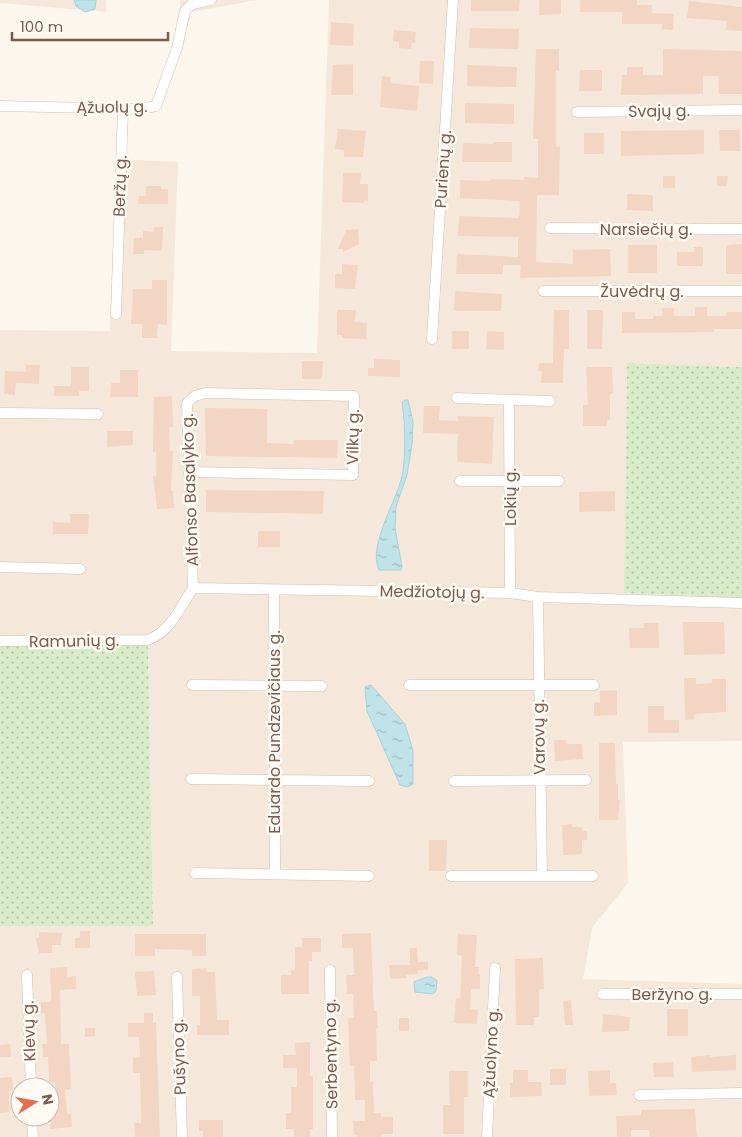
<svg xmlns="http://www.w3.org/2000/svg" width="742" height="1137" font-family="Poppins,sans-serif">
<defs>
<pattern id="grass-dots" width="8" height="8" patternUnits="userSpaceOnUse" patternTransform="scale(1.25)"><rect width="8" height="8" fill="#d8ecc9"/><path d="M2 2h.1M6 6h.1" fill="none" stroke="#b4c2a5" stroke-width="1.8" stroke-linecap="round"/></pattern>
<pattern id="water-ripples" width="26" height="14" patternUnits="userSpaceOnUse" patternTransform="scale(1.25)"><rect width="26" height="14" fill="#bfe3e8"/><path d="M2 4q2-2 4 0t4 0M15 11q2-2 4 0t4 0" fill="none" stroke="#a0bbbe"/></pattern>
</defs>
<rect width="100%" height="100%" fill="#fdf6ec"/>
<!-- residential -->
<path fill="#f5e8da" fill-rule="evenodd" d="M0 0H106V12L0 3Z
M180 0H257L180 14Z
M329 0H742V367L627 363 624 593 742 598V741L623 742 628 883 592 928 583 979 742 984V1137H0V926L153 925 148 645 150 635 0 641V330L110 331 117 159 178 162 171 351 317 353ZM20 1087H50V1117H20Z"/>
<!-- grass -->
<path fill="url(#grass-dots)" d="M627 363 742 367V598L624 593Z
M0 645H148L153 926H0Z"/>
<!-- water -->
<path fill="url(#water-ripples)" stroke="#a5d3da" d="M74 0H96L95 9 85 12 76 6Z
M405 400H408L413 422 412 444 407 475 396 507 395 528 402 567 401 570H379C367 544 399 499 403 471 406 448 405 425 402 402Z
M371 685 405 724 413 751V784L407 787 400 785 367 711 365 687Z
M427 977H432L437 981 436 991 433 994 415 992 414 982Z"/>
<!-- building -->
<path fill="#f3d5c3" d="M471 0H520L519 11H471Z
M539 0H561V14L539 15Z
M580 0H637V5H652V13L674 14 673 30 662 29V24H622V12H580Z
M689 1 742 7V31L726 30 727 21 687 18Z
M331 22 354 24 353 46 330 45Z
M470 28 519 29 518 49 469 48Z
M394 30 416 32 415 43H412L411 49 399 48V42L393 41Z
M536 49H559V71H556V146L560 147 559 195H537L536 262 573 264V250L610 249 611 276 520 278 521 265H503V274H456L457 254 518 257V237L458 236 459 216 519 218 520 201 460 198V180L491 181V179L524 180V177L538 178V139H533Z
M663 49 742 51V94H719L718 76H703V94L621 95 622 75H627V67H643V75H663Z
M420 61H434L433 84 419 83Z
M353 64V95H331L333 65Z
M467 65 517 67 516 87 467 86Z
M580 70H602V91H579Z
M382 76 391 77 390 83 419 86 417 111 380 107Z
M465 103 514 104V124L465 123Z
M338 129 366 131 363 157H344V150L335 149Z
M704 130V154L621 156V131Z
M719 130H740V151H720Z
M584 133H604V154H584Z
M493 142H512V162H462L463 143 493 144Z
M343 173H361L360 184H368V201L364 200V203L342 202Z
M663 176H675V188H663Z
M717 176H728L727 186H717Z
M146 186H161V189H168V204H138L139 196H146Z
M627 194 653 195V211L627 210Z
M154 227H163L162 251 144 250V254H133L134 238H143V231L154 232Z
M358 229 359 244 343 252V249H338L346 230Z
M742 244V274H726V245Z
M628 245H657V273H628Z
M694 247H703V266H677V252H694Z
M342 264 358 265 355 289 335 288V274H342Z
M152 280H167V325L158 324 157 338H142V324H131L133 289H152Z
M455 291 502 294 501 311H454Z
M695 307H707V316H726V312H742V329H714V332L622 333V312H635V319H653V316H662V308H674V316H695Z
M337 310H356L355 322 367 323 366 339 342 338V335H337Z
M554 310H569V349H564L563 383H541L542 371H538L539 363H553Z
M587 310H603L602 349H587Z
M452 331H469V349H452Z
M487 331 504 332V350L486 349Z
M374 359 400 360V377L368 376V368H374Z
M302 361H323L322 379H302Z
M26 365H40L39 384 16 383 15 395 4 394 5 371 26 372Z
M71 367H89V391H79V396H54V386H71Z
M586 367H612L613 394H610V420H607V426H583V405H588Z
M120 370H138V397H110L111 383H120Z
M172 396 173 427H169L170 451H173L171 491H173L174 508 157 509 153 476H156V452H153L154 397Z
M424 406H440L439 420 458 421V416L494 417 492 464 457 462 458 434 423 433Z
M205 408 267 409V443L293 444 294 440H338L337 458 206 456Z
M107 431H133V445L107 447Z
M206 490 324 491 323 514 206 512Z
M615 491V511L579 512V492Z
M70 514H89L88 534H53V522L70 523Z
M258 531H280V547H258Z
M683 622H724L725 654 684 655Z
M644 623H658L659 648H630L629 628H644Z
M684 678H696V684L712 683V679H726V712L694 714V719L685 720Z
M617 690V715L594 716V703L600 702V691Z
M648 706H664V720H679V733H648Z
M554 740H566V744H582L583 759 555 761Z
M599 743H615L616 784H618V800H620L618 820H599Z
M572 824V827H582V831H587V840H582V854L563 855 562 825Z
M429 840H447L446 871H429Z
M80 931H90V948H75V938H80Z
M39 932 62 933 61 945H52V953H39L36 938H39Z
M371 933 374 1011H377L378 1028 376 1029 377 1061H370V1082L373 1081 374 1113H381V1117H393V1134H381V1137H357V1135H354L353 1121H365V1100H355L354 1066H350L348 1018H354L353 994H347L346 975H354L353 948H342V934Z
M135 934H206V956H192V950L155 949V956H135Z
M458 934 477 935 475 967H479L478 974 480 975V989H471L470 1009 478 1010 477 1024 454 1023 456 998H460L462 956 457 955Z
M302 938H321V952H312V961H309V994H281V975H291V970H295V947H302Z
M410 948H417L418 962H428V970H418V974L406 975 407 978 390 979 389 965H410Z
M543 958 544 989 539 990V1017H534V1025H516L515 959Z
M67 967V977L76 976V989L60 990 61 1044H69L71 1089 65 1090 67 1114H71L72 1127 50 1129V1103L56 1102 55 1082H49L48 1057H43L42 1044H47L45 1013H41V1002H51L50 968Z
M206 968V972H215L217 1020H229V1035H197V1025H200V996H192V969Z
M154 971 156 995 137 996 135 972Z
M571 1000 573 1025H565L563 1001Z
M667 1009H688V1036H667Z
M144 1013H153V1023H156L160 1137H135L134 1123H141L140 1073H133V1058L140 1057 139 1037H128V1023H144Z
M603 1014 630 1017 629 1031 602 1032Z
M399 1018H409V1031H399Z
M85 1028H95V1036L85 1037Z
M310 1042V1076H313V1129H310V1137H294V1129H286V1113H291V1087H297V1068H283V1055H296L295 1043Z
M10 1044 11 1057H0V1045Z
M710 1055V1057L736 1055V1070L692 1072 691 1057Z
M673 1062 674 1077H654L653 1063Z
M550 1069H566V1085H550Z
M513 1070H528V1082H541L542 1096 510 1097V1083H513Z
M610 1070V1083H616L617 1095 589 1096 588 1071Z
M449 1071H468V1097H464V1134H443V1105H450Z
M12 1077 13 1090 9 1091V1112L0 1113V1078Z
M695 1109 697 1137H650L649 1130H631V1137H617L616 1116 641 1115V1110Z
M199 1120H223V1137H203V1131H199Z"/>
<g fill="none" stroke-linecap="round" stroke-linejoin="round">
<defs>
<path id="minor" d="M0 106 141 109 156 106 177 48 185 11 192 4 211 0
M577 112 742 110
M550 228 742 229
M543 291H742
M116 314 123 109
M432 339 453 0
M457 398 550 401
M509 400 510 593
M0 413 98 414
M189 472 353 475 354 396 205 393 195 396 187 403 193 588
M460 481H559
M0 567 80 569
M274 590 275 874
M538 597 542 876
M0 641 147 640C170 633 181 606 193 588L510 593 538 597 742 603
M192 685 322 686
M409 685H594
M191 779 369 781
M454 781 586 780
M195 873 369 876
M451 876H593
M330 970 332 1137
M27 975 31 1087
M177 977 182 1137
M602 994H742
M639 1095 742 1093
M32 1117 33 1137
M487 1137 495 968"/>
</defs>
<!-- minor casing -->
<use href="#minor" stroke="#d1beb0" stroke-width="11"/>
<!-- minor -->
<use href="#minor" stroke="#fff" stroke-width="10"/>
</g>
<g text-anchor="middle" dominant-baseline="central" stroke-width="5" stroke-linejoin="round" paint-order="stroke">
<!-- street labels -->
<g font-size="16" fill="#7a5c4d" stroke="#fffaf3">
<text transform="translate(112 107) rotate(-1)">Ąžuolų g.</text>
<text transform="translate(659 111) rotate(-1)">Svajų g.</text>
<text transform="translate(443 169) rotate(-86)">Purienų g.</text>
<text transform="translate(120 186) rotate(-88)">Beržų g.</text>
<text x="646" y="229">Narsiečių g.</text>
<text x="642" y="291">Žuvėdrų g.</text>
<text transform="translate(353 437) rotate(-89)">Vilkų g.</text>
<text transform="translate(190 490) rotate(-92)">Alfonso Basalyko g.</text>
<text transform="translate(510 497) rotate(-90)">Lokių g.</text>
<text transform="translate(432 592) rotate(1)">Medžiotojų g.</text>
<text transform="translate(74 641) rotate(-1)">Ramunių g.</text>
<text transform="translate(274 732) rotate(-90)">Eduardo Pundzevičiaus g.</text>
<text transform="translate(539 737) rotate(-91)">Varovų g.</text>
<text x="672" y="994">Beržyno g.</text>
<text transform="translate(29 1031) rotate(-92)">Klevų g.</text>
<text transform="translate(491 1053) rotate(-87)">Ąžuolyno g.</text>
<text transform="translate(331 1054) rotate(-91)">Serbentyno g.</text>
<text transform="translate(179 1057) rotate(-92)">Pušyno g.</text>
</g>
</g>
<!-- north arrow -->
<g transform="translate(35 1102) rotate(79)"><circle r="24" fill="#fffaf3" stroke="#cabbb1"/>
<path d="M0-4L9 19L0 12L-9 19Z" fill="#e76f51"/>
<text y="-8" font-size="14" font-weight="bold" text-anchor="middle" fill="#7a5c4d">N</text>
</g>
<!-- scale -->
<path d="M12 32v8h156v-8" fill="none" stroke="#7a5c4d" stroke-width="2.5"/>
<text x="20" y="32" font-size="15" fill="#7a5c4d" stroke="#fffaf3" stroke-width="4" paint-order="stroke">100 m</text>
</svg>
